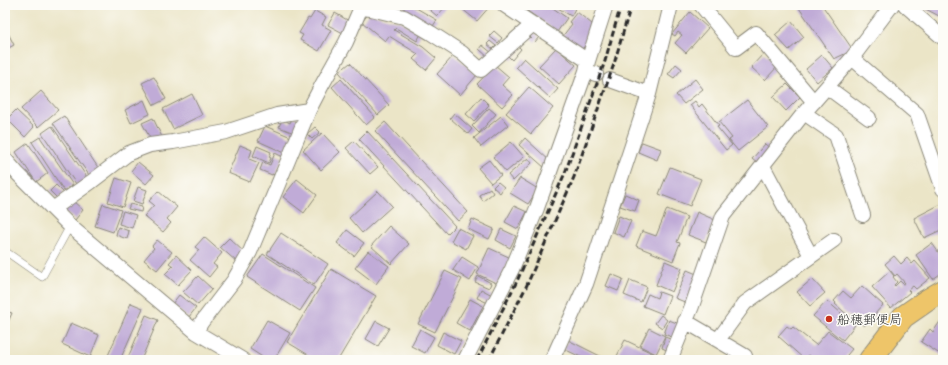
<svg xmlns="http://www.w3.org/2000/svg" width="948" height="365" font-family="'Comic Neue','Klee One',sans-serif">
<rect width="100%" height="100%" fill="#fdfcf7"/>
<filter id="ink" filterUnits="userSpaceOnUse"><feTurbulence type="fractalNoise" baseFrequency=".025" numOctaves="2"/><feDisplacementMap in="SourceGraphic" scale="8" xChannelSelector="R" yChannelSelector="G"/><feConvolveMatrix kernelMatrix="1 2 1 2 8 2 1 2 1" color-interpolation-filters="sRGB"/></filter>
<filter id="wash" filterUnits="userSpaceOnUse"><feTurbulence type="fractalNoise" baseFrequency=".012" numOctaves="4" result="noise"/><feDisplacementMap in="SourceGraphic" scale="16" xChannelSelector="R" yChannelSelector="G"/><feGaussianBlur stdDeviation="0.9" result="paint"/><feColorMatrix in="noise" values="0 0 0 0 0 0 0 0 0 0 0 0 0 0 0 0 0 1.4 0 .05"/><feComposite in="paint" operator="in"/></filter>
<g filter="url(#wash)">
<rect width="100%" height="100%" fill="#ebe5c7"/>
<g id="blocks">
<!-- building -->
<path fill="#c0abd7" d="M406 5H411L437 20 433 26 403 10Z
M424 5H447L437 16Z
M463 5H491L477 21 461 8Z
M519 5H555L553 8 567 18 557 32Z
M559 5H577L571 16 558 8Z
M797 5H822L853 50 834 59Z
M918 5H943V14L941 17Z
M315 11 326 17 322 25 331 30 319 51 300 40 303 35 299 33 308 18 310 19Z
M577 12 592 24 588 41 581 51 562 37 572 24 569 22Z
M690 12 708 28 686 53 675 43 682 35 678 32 675 36 672 34Z
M335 13 349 21 343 33 328 25Z
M369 13 401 22 421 34 417 41 396 28 394 30 423 47 436 58 426 70 413 59 418 54 389 36 385 41 362 22Z
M791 21 804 37 789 50 775 35Z
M6 29 14 45 5 50V30Z
M494 31 502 38 498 43 489 36Z
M534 32 539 37 535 42 530 37Z
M490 41 496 46 493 49 487 44Z
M482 45 492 53 488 57 479 49Z
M517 45 521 49 512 60 507 55Z
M556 48 576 65 559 84 539 66Z
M764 53 778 66 765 80 751 67Z
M454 55 477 75 460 95 437 74Z
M822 55 833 68 817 82 806 69Z
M524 58 558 89 550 98 516 67Z
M350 63 389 105 378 115 339 72Z
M676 64 682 69 674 78 668 74Z
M495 65 509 77 502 85 513 95 502 107 477 84Z
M154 77 166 99 154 105 142 83Z
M341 79 375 117 366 125 332 87Z
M695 79 703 89 684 104 676 95Z
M787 84 800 97 786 111 773 97Z
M529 87 553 108 531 134 506 113Z
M41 91 58 110 38 127 21 109Z
M192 94 202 115 173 129 163 109Z
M481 97 489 105 474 121 466 114Z
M144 100 150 114 131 123 125 110Z
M747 100 768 127 738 151 729 140 732 138 719 122Z
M695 101 699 107 702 104 719 126 717 127 732 145 726 150 690 105Z
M489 108 496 114 479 133 472 126Z
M16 110 34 127 25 137 7 119Z
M454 113 472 129 468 134 450 118Z
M64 116 101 172 91 178 53 123Z
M501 116 508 125 481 147 474 138Z
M293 117 300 120 294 133 279 127 282 119 290 123Z
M153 118 162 137 152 142 142 123Z
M385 122 468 212 458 221 375 131Z
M52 126 89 180 78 187 42 133Z
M265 126 291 137 285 153 258 141Z
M315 127 320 132 312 139 307 134Z
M367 131 455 226 447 234 359 139Z
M322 133 340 152 321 170 303 150Z
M40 137 73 185 64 191 32 142Z
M525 138 551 162 545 168 519 145Z
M354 141 378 167 370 174 346 148Z
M511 142 524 157 506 172 493 157Z
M642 142 661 149 657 160 638 152Z
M28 143 48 173 36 182 16 152Z
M765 144 771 149 758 164 752 159Z
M240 145 252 150 249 159 259 163 250 182 228 173Z
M257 146 271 152 269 157 271 158 269 163 253 156Z
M275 153 283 157 275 175 272 174V175L260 170 263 162 270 165Z
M528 158 532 163 513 181 508 175Z
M489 160 501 175 491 183 478 168Z
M138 162 154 175 146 184 131 171Z
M670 167 701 179 690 206 659 194Z
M116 178 131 183 123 207 108 202Z
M520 178 538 189 528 204 510 193Z
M297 179 317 195 304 213 283 197Z
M498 182 504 187 500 193 493 187Z
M56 185 64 193 58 199 50 191Z
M138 187 147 190 142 204 133 201Z
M490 188 493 193 483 201 479 195Z
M158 191 177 207 167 219 171 223 163 232 144 216 154 205 149 201Z
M378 191 392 206 362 233 349 218Z
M625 194 639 200 635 211 620 206Z
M73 201 83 210 75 220 64 211Z
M943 203V229L924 238 914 218Z
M103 204 121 210 113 232 95 226Z
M130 204 142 207 141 212 128 209Z
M514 206 527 212 518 229 505 222Z
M667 209 687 217 677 242 680 243 673 261 636 246 642 231 656 236Z
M123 211 136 215 132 228 119 224Z
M697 212 715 220 706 242 688 235Z
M619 216 631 221 624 237 613 232Z
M472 219 494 229 489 239 468 229Z
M389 226 409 244 391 264 371 246Z
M118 227 129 231 127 239 116 235Z
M458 228 473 236 466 249 451 241Z
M501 229 516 236 510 248 496 240Z
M347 230 364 243 354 256 337 243Z
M281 233 328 264 314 285 267 254Z
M204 237 222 253 213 264 217 267 209 277 190 260 199 250 195 247Z
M229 238 245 253 237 262 220 247Z
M157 240 172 252 157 270 144 260 154 248 152 246Z
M932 243 943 259V272L933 279 916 255Z
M489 248 511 258 498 284 477 274Z
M368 251 389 266 376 284 355 268Z
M263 254 315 288 300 311 247 277Z
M176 255 192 270 178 285 165 274 173 266 169 263Z
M894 256 901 264 907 258 912 264 915 261 930 278 916 289 913 286 908 290 910 292 891 308 872 287 890 271 894 276 893 277 897 282 894 285 895 286 900 281 903 284 905 283 897 274 895 276 885 264Z
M462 257 478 267 470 281 453 270Z
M665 261 682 268 672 292 656 285Z
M331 269 376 296 338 360H317L287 342Z
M687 270 699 275 687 303 675 298Z
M445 271 462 279 435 332 418 324Z
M611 274 623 279 618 291 606 286Z
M198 276 212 289 198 305 183 292Z
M478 276 491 283 489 288 475 282Z
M812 279 825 293 810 306 797 292Z
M630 280 647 287 641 302 624 295Z
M862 286 883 305 864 326 853 316 851 318 835 304 836 303 834 301 843 291 851 298Z
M481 289 492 295 488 303 477 298Z
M659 292 670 296 663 314 643 306 648 294 657 298Z
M179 295 196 308 188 318 172 304Z
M470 299 483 306 470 331 456 323Z
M827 301 855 325 843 340 838 336V337L813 316Z
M131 303 143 308 120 360H106Z
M5 311 12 313 5 329Z
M146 315 158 320 141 360H127Z
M661 315 667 320 662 328 655 323Z
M267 320 290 333 274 360H267L250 349Z
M669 320 682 325 677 339 664 334Z
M941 320 943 321V356L921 342 930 329 933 332Z
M376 321 389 328 378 346 366 339Z
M71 323 99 335 90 357 62 344Z
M787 326 791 329 793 327 816 345 828 331 852 349 843 360H814L808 355 804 359 778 336Z
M649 328 665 336 656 354 640 346Z
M420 329 434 337 425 353 411 346Z
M443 332 461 341 454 354 437 345Z
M665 337 675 341 671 352 662 348Z
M568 340 604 358 603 360H587L564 349Z
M625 340 654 354 651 360H615Z"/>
</g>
</g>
<g filter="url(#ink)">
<use href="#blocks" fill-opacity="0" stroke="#8b8879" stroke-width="1"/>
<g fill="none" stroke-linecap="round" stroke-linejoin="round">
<defs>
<path id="service" d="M5 251 42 277 70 226"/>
<path id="minor" d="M504 5 588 61
M701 5 736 48 756 33 814 102
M905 5 943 38
M361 8 371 9 404 17 431 33 462 53 481 70 533 24
M852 58 917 114 943 189
M596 74 586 71 588 61 606 5
M610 80 649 94
M827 87 869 118
M804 113 836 135 863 215
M5 159 18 174 70 226 196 332 243 360
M763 166 811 256
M53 209 91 182 129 153 150 145 173 142 226 132 277 115 309 110
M685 321 745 356
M196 332 201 323 234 280 250 252 309 110 322 85 346 42 362 5
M718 340 745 303 834 240
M465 360 512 269 537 208 586 71
M552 360 586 284 649 94 671 5
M670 360 692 306 723 216 804 113 852 58 892 5"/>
<path id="primary" d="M870 360 903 317 926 301 943 291"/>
</defs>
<!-- service casing -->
<use href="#service" stroke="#8b8879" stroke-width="8"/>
<!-- minor casing -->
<use href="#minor" stroke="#8b8879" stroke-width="16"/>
<!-- primary casing -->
<use href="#primary" stroke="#8b8879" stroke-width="24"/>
<!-- service -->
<use href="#service" stroke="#fff" stroke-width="7"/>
<!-- minor -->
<use href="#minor" stroke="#fff" stroke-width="14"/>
<!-- primary -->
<use href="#primary" stroke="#eec569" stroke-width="22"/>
<!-- rail -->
<path stroke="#2b2b2b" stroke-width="3" stroke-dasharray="6 3" stroke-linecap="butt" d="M477 360 517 281 565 173 605 61 621 5
M489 360 526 287 574 177 614 64 631 5"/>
</g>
</g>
<!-- markers -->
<circle fill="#c8321e" stroke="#fdfcf7" stroke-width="1.5" cx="829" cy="319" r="4"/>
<g text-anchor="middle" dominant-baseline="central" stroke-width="3" stroke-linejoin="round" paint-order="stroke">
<!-- poi labels -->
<g font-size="13" fill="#2b2b2b" stroke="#fdfcf7" text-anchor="start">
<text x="837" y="319">船穂郵便局</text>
</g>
</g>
<!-- margin -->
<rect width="948" height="365" fill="none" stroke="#fdfcf7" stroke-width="20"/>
</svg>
